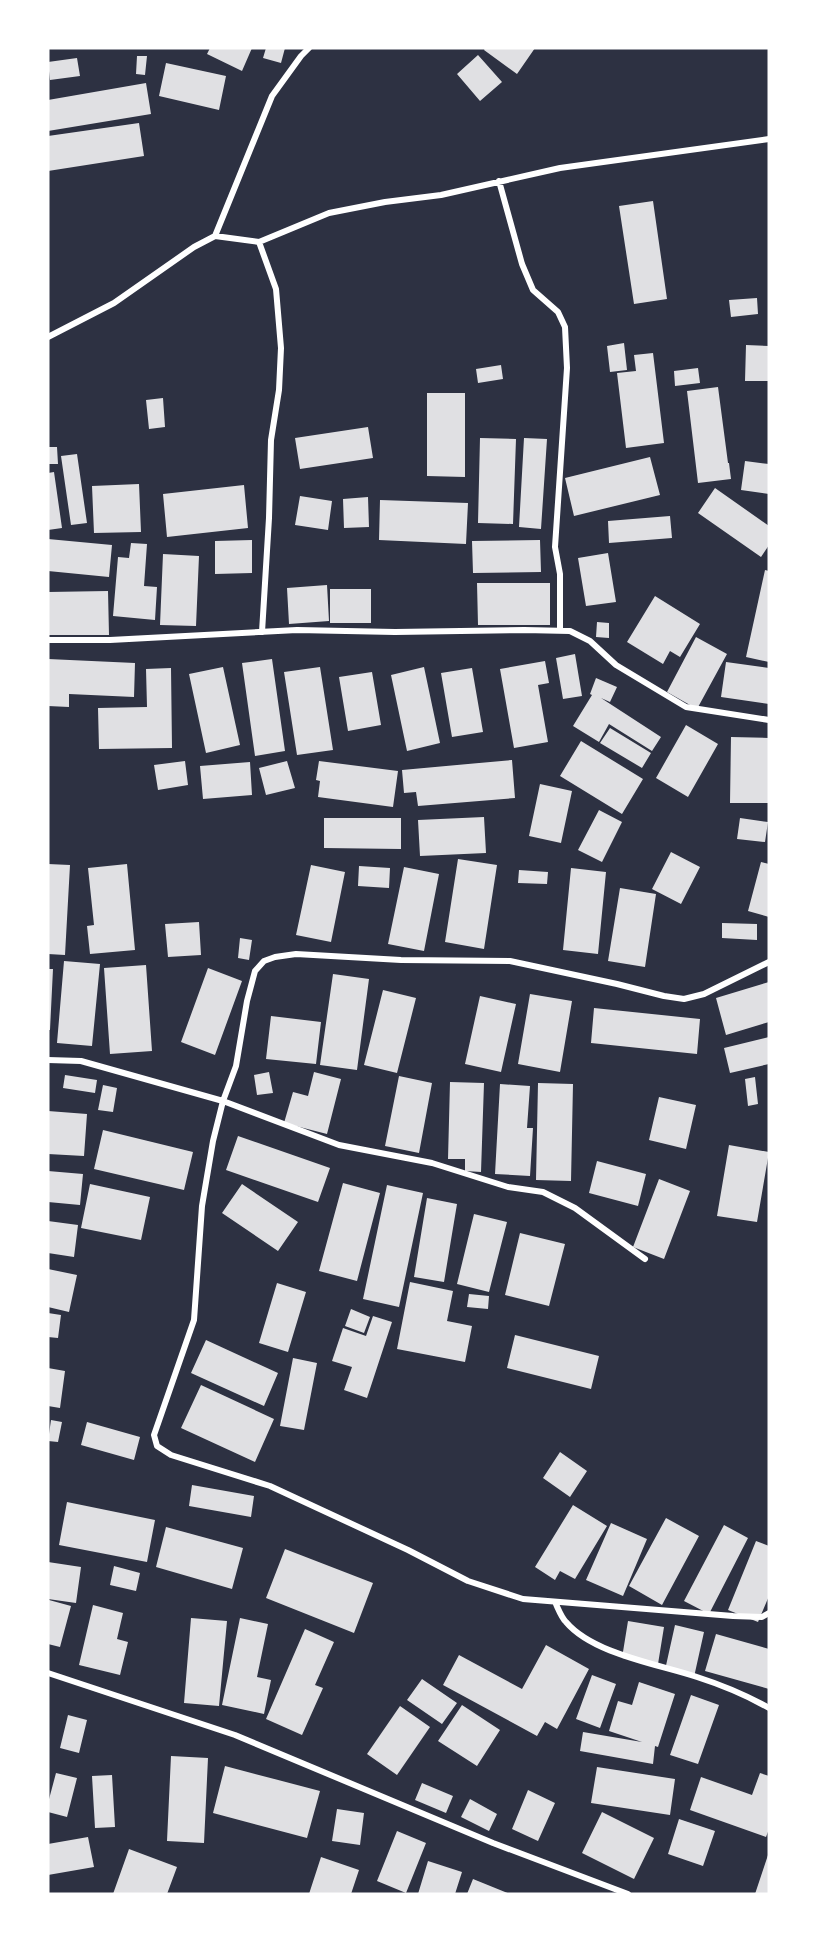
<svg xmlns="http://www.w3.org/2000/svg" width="817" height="1942" font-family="'DM Sans',sans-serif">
<rect width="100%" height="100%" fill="#2d3142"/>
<!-- building -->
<path fill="#e0e0e3" d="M210 48H252L242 71 207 54Z
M266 48H285L281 63 263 58Z
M485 48H535L517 74 484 50Z
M478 55 502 82 480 101 457 74Z
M137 56H147L145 75 136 74Z
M77 58 80 76 50 80 48 62Z
M166 63 226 76 219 110 159 96Z
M146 83 151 114 48 131V100Z
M139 123 144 156 48 171V136Z
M653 201 667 299 634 304 619 206Z
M757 298 758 314 731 317 729 300Z
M624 343 627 370 610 372 607 346Z
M746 345 769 346V381H745Z
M653 353 664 443 626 448 617 373 636 371 634 355Z
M501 365 503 379 478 383 476 369Z
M698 368 700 383 675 386 674 371Z
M718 387 728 463H729L731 479 698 483 687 391Z
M427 393H465V477L427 476Z
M163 398 165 427 149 429 146 400Z
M368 427 373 458 300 469 295 438Z
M480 438 516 439 513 524 478 523Z
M524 438 547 439 541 529 519 527Z
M48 447H57L58 464H48Z
M77 454 87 523 71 525 61 456Z
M650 457 660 495 574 516 565 478Z
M745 461 769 464V494L741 490Z
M54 472 62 528 48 530V473Z
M139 484 141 532 94 533 92 486Z
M244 485 248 528 167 537 163 494Z
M715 488 769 526V545L761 557 698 513Z
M300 496 332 501 328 530 295 525Z
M368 497 369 527 344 528 343 499Z
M380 500 468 503 466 544 379 540Z
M670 516 672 538 609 543 608 521Z
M48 539 112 545 109 577 48 571Z
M252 540V573L215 574V541Z
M540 540 541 572 473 573 472 541Z
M131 543 147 544 144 586 157 587 155 620 113 616 118 557 129 558Z
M608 553 616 602 586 606 578 558Z
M163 554 199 556 196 626 160 625Z
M765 570 769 571V662L746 657Z
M477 583H550V625H478Z
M327 585 329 621 289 624 287 588Z
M330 589H371V623H330Z
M108 591 109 635H48V592Z
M655 596 700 624 680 657 670 651 663 664 627 642Z
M597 622 609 623V638L596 637Z
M696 637 727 654 697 709 667 692Z
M575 654 582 696 563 699 556 658Z
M48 659 135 663 134 697 69 694V707L48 706Z
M272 659 285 751 255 756 242 663Z
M545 661 549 683 538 685 548 742 514 748 500 669Z
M726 662 769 668V704L721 697Z
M223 667 240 745 206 753 189 674Z
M320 667 333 750 297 755 284 672Z
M424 667 440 743 407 751 391 675Z
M171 668 172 748 99 749 98 708 147 707 146 669Z
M472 668 483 732 452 737 441 673Z
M372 672 381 725 348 731 339 677Z
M596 678 617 687 610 702 601 698 661 737 652 751 609 724 599 742 573 726 592 695 590 694Z
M686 725 718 744 688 797 656 778Z
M610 728 651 753 642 768 600 743Z
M731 737 769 738 768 803H730Z
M581 741 643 779 622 814 560 776Z
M512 760 515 798 418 806 416 792 404 793 402 770Z
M185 761 188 785 158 790 154 765Z
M287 761 295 788 266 795 259 768Z
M319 761 398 771 393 807 318 797 320 781 316 780Z
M250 762 252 795 203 799 200 766Z
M540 784 572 791 561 843 529 836Z
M599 810 622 822 602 862 578 850Z
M484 817 486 853 420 856 418 820Z
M324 818H401V849L324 848Z
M740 818 768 822 765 842 737 839Z
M671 852 700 867 681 904 652 889Z
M458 859 497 865 484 949 445 942Z
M761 862 769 864V917L748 911Z
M48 864 70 865 65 955 48 954Z
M127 864 135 950 90 954 87 926 94 925 88 868Z
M311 865 345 872 331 942 296 935Z
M359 866 390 868 389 888 358 886Z
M404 867 439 874 424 951 388 944Z
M571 868 606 872 598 954 563 950Z
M519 870 548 872 547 884 518 883Z
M620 888 656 894 645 967 608 961Z
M199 922 201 955 168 957 165 924Z
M722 923 757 924V940L722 938Z
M240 938 252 940 249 960 238 958Z
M64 961 100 964 92 1046 57 1043Z
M146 965 152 1051 110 1054 104 968Z
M208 968 242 981 215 1055 181 1042Z
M48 969H53L50 1030H48Z
M333 974 369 979 357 1070 320 1065Z
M769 982V1022L726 1035 716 998Z
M383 990 416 998 397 1073 364 1065Z
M530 994 572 1001 560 1072 518 1064Z
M480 996 516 1004 501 1072 465 1064Z
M594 1008 700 1019 697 1054 591 1043Z
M271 1016 321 1022 316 1064 266 1059Z
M769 1037V1064L730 1073 724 1048Z
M269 1072 273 1093 257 1095 254 1075Z
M314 1072 341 1079 327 1134 284 1123 293 1092 308 1096Z
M65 1075 97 1080 95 1093 63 1088Z
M399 1076 432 1083 419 1153 385 1146Z
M755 1077 758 1104 748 1106 745 1079Z
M450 1082 484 1083 481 1172 465 1171V1159H448Z
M538 1083 573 1084 571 1181 536 1180Z
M500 1084 530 1086 527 1128H533L530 1176 495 1174Z
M103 1085 117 1088 113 1112 98 1110Z
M659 1097 696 1105 686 1149 649 1140Z
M48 1111 87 1114 84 1156 48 1154Z
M103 1130 193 1152 184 1190 94 1169Z
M238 1136 330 1168 318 1202 226 1170Z
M729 1145 769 1152 757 1222 717 1216Z
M597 1161 646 1174 638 1206 589 1193Z
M48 1171 83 1174 80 1205 48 1202Z
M659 1179 690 1191 664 1259 633 1247Z
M343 1183 380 1193 357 1281 319 1271Z
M90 1184 150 1197 141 1240 81 1228Z
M242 1184 298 1222 278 1251 222 1213Z
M387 1185 423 1193 399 1307 363 1299Z
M427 1198 457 1204 444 1282 414 1277Z
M474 1214 507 1222 489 1292 457 1284Z
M48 1221 78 1225 74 1257 48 1253Z
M520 1233 565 1244 549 1306 505 1295Z
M48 1269 77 1275 69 1312 48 1307Z
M410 1282 453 1291 447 1321 472 1326 465 1362 397 1349Z
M277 1283 306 1292 288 1352 259 1343Z
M469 1294 489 1296 488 1309 467 1307Z
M351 1309 370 1317 364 1333 345 1326Z
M48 1313 61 1315 58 1338 48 1337Z
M373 1316 392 1322 367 1398 344 1390 352 1367 332 1361 343 1328 366 1336Z
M515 1335 599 1356 591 1389 507 1368Z
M206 1340 278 1373 264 1406 191 1373Z
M293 1358 317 1363 304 1430 280 1426Z
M48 1368 65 1371 60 1408 48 1406Z
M201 1385 274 1419 255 1462 181 1428Z
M51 1420 62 1422 58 1442 48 1441Z
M87 1422 140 1437 134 1460 81 1445Z
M560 1452 587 1471 570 1497 543 1478Z
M192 1485 254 1496 251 1517 189 1506Z
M67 1502 155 1520 147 1562 59 1545Z
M573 1505 607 1526 575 1579 560 1571 555 1580 535 1567Z
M666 1518 699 1536 662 1605 629 1586Z
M611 1523 647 1539 623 1596 586 1580Z
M724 1525 748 1538 709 1614 684 1601Z
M166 1527 243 1548 232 1589 156 1567Z
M756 1541 769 1546V1596L758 1622 728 1610Z
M285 1549 373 1583 354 1633 266 1598Z
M48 1562 81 1567 76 1603 48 1599Z
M114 1566 140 1573 136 1591 110 1585Z
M49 1600 71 1606 60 1647 48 1644Z
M93 1605 123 1613 117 1639 128 1642 120 1675 79 1665Z
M191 1618 227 1621 219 1706 184 1703Z
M240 1618 268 1624 257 1677 271 1680 264 1714 222 1705Z
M628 1621 664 1627 658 1664 622 1658Z
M675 1625 704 1632 694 1677 665 1670Z
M305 1629 334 1642 315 1685 323 1688 302 1735 266 1719Z
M716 1634 769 1649V1689L705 1671Z
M546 1645 589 1669 557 1729 545 1722 537 1736 443 1685 459 1655 522 1689Z
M592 1675 616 1684 600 1728 576 1719Z
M422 1679 457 1703 442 1724 407 1700Z
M639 1682 675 1694 658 1747 655 1746 653 1764 580 1751 583 1732 642 1742 609 1731 618 1701 632 1705Z
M691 1695 719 1705 698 1764 670 1755Z
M462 1705 500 1730 477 1766 438 1741Z
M400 1706 430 1727 397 1775 367 1754Z
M68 1715 87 1720 79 1753 60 1748Z
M171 1756 208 1758 204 1843 167 1841Z
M225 1766 320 1791 307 1838 213 1813Z
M597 1767 675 1779 670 1815 591 1803Z
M56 1773 77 1778 67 1817 48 1812V1803Z
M760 1773 769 1776V1829L766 1837 690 1810 701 1777 752 1795Z
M112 1775 115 1827 95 1828 92 1776Z
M422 1783 453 1796 446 1813 415 1800Z
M528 1790 555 1803 538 1841 512 1829Z
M470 1799 497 1814 489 1831 461 1817Z
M337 1809 364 1813 360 1845 332 1841Z
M602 1812 654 1838 634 1879 582 1853Z
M679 1819 715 1831 703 1866 668 1854Z
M397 1831 426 1843 406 1893 377 1881Z
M88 1837 94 1867 48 1875V1844Z
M129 1849 177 1867 167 1894H113Z
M769 1852V1894H755Z
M321 1857 359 1870 351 1894H309Z
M428 1861 462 1872 455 1894H418Z
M473 1879 510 1894H467Z"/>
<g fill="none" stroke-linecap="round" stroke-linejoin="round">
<!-- minor -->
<path stroke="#fff" stroke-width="6" d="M499 181 522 264 533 290 558 312 565 327 567 368 555 547 560 574V631
M215 236 272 96 301 56 309 48
M259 242 276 289 281 348 279 390 271 440 269 518 262 632
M48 337 114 303 194 247 215 236 259 242 329 213 385 202 441 195 560 168 769 139
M48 640H110L297 630 395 632 524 630 570 631 590 641 616 665 686 707 769 720
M769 962 704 994 684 999 664 996 617 984 510 961 401 960 296 954 275 957 264 961 255 971 247 1001 236 1066 223 1101 213 1141 202 1206 194 1320 154 1435 157 1446 171 1455 270 1486 408 1550 468 1581 523 1599 733 1616 762 1617 769 1613
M48 1060 81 1061 223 1101 339 1145 432 1163 508 1187 543 1192 575 1208 645 1259
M555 1602C558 1608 561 1617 566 1622 593 1654 658 1664 697 1677 722 1685 746 1695 769 1708
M48 1673 235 1735 493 1843 628 1894"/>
</g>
<!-- border -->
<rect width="817" height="1942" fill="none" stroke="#ffffff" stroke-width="99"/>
</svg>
